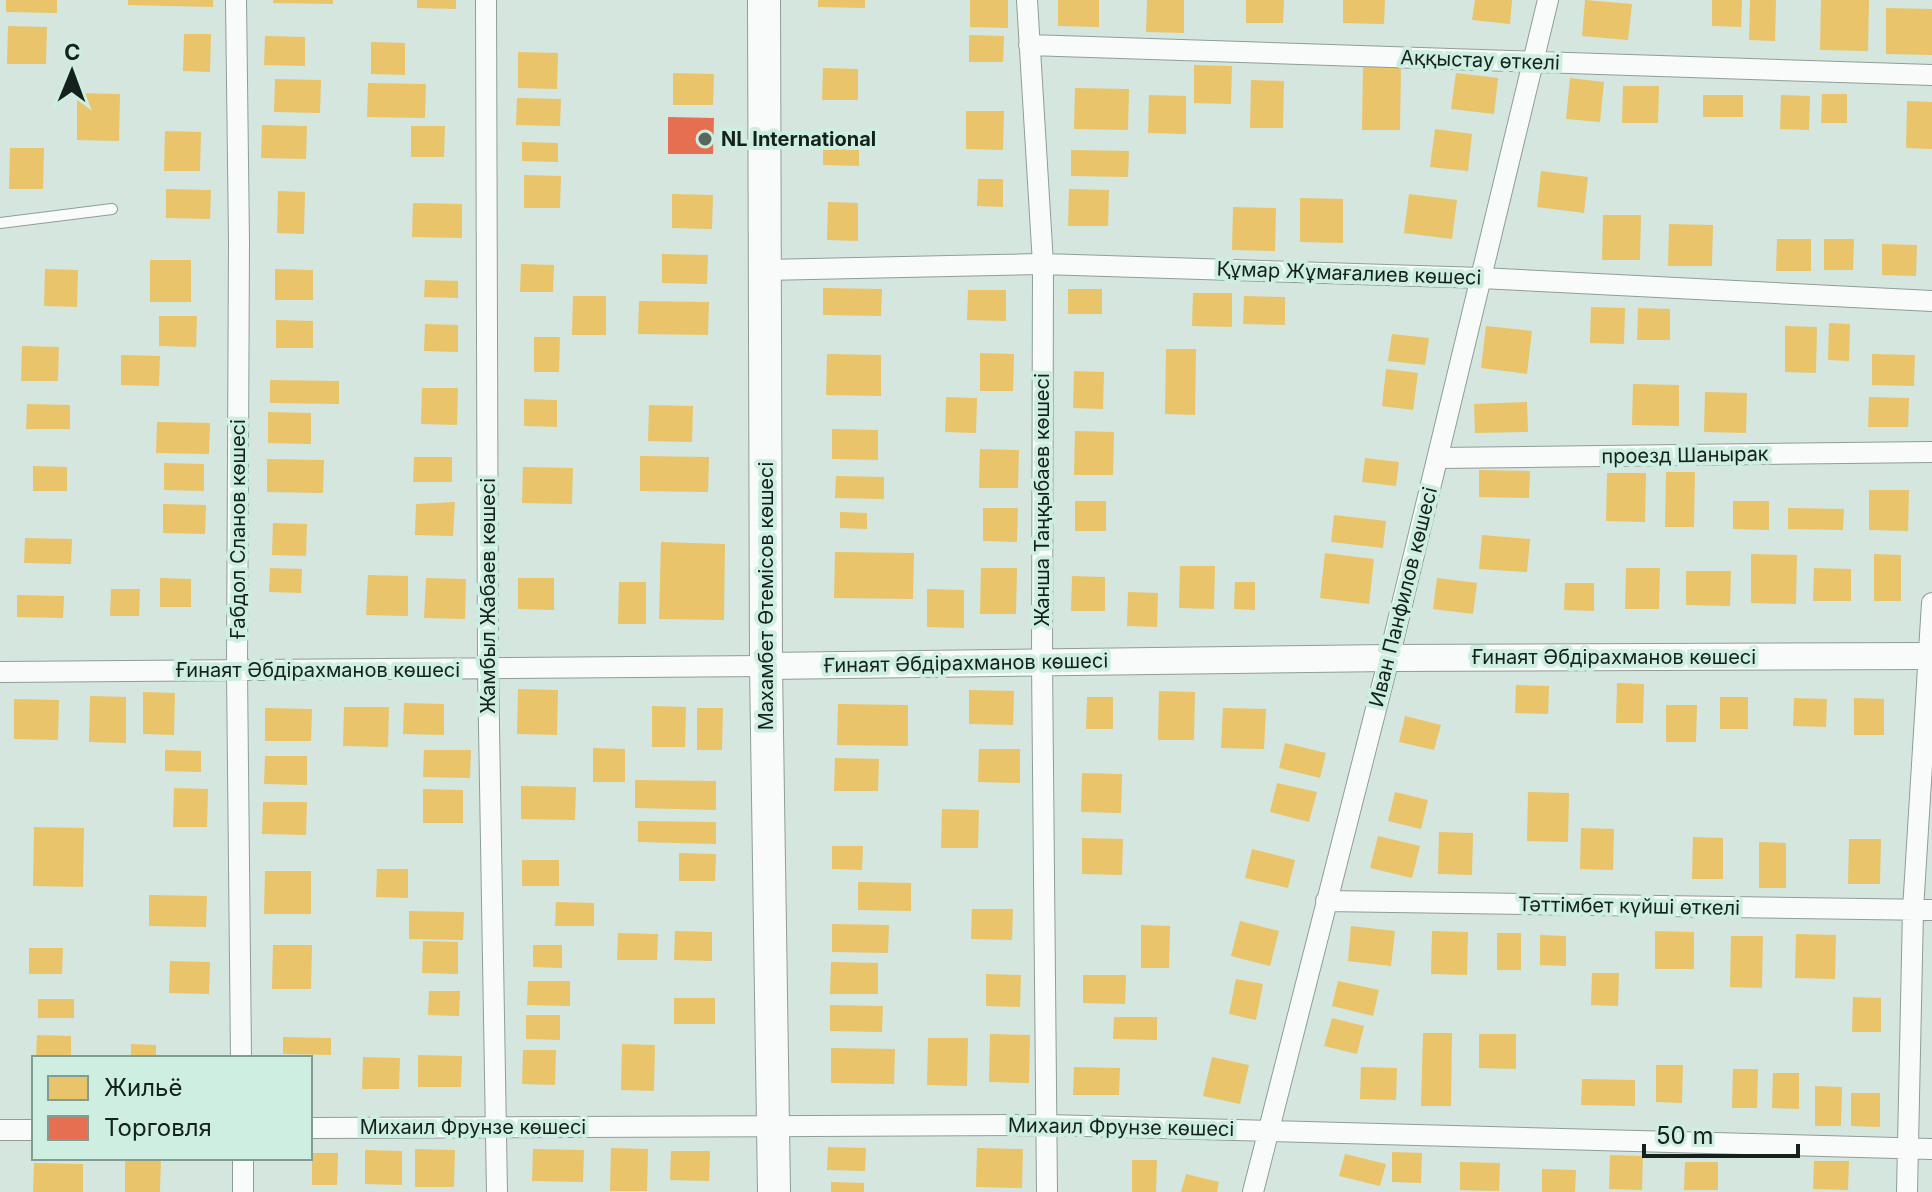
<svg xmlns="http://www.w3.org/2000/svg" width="1932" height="1192" font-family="Inter,sans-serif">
<rect width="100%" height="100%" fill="#d5e6df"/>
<!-- homes -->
<path fill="#e9c46a" d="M6 0H57V13L6 12Z
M128 0H213V7L128 5Z
M273 0H333V4L273 3Z
M417 0H456V9L417 8Z
M818 0H865V8L818 7Z
M970 0H1008V28L970 27Z
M1058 0H1099V27L1058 26Z
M1147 0H1184V33L1146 32Z
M1246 0H1284L1283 23H1246Z
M1343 0H1385L1384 24 1343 23Z
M1475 0H1512L1510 24 1472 20Z
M1585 0 1632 4 1628 40 1582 36Z
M1712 0H1742L1741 27 1712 26Z
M1750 0H1776L1775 41 1749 40Z
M1821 0H1869L1868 51 1820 50Z
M1886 8 1932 9V55L1886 54Z
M8 26 47 27 46 64H7Z
M184 34H211L210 72 183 71Z
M969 35 1004 36 1003 62H969Z
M265 36 305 37V66L264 65Z
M371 42 405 43V75L371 74Z
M518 52 558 53 557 89 518 88Z
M1194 65 1232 66 1231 104 1194 103Z
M1363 66 1401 67 1400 130H1362Z
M823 68 858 69V100H822Z
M673 73 714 74 713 105H673Z
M1456 73 1498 78 1494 114 1451 109Z
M1570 78 1604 82 1600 122 1566 119Z
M275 79 321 80 320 113 274 112Z
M1251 80 1284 81 1283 128H1250Z
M368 83 426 84 425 118 367 117Z
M1623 86H1659L1658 123H1622Z
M1075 88 1129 89 1128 130 1074 129Z
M77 93 120 94 119 141 77 140Z
M1822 94H1847V123H1821Z
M1149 95 1186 96V134L1148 133Z
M1703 95H1743V117H1703Z
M1781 95 1810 96 1809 130 1780 129Z
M517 98 561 99 560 126 516 125Z
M1907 101 1932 102V149L1906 148Z
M966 111H1004L1003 150 966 149Z
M262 125 307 126 306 159 261 158Z
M411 126H445L444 157H411Z
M1435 129 1472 134 1468 171 1430 167Z
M165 131 201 132 200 171H164Z
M823 140 859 141V166L823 165Z
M522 142 558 143V162L522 161Z
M10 148H44L43 189H9Z
M1071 150 1129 151 1128 177 1071 176Z
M1541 171 1588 177 1584 213 1537 207Z
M524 175 561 176 560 208H524Z
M978 179H1003V207L977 206Z
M166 189 211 190 210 219 166 218Z
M1069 189 1109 190 1108 226H1068Z
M278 191 305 192 304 234 277 233Z
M672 194 713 195 712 229 672 228Z
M1409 194 1457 200 1452 239 1404 233Z
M1300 198 1343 199V243L1300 242Z
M828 202 858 203V241L827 240Z
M413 203 462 204V238L412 237Z
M1233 207 1276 208 1275 251 1232 250Z
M1603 215H1641L1640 260H1602Z
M1669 224 1713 225 1712 266H1668Z
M1777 239H1811V271H1776Z
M1824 239H1854L1853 270H1824Z
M1882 244 1917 245 1916 276 1882 275Z
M662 254 708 255 707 284 662 283Z
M150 260H191V302H150Z
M521 264 554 265 553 292H520Z
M45 269 78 270 77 307 44 306Z
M275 269 313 270V300H275Z
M425 280 458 281V298L424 297Z
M823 288 882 289 881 316 823 315Z
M1068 289H1102V314H1068Z
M968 290H1006V321L967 320Z
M1193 293H1232V327L1192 326Z
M573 296H606V335H572Z
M1244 296 1285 297V325L1243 324Z
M639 301 709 302 708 335 638 334Z
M1591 307 1625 308 1624 344 1590 343Z
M1638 308 1670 309V340H1637Z
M159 316H197L196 347 159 346Z
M276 320 313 321V348H276Z
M1829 323 1850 324 1849 361 1828 360Z
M425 324 458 325V352L424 351Z
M1486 326 1532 331 1527 374 1481 368Z
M1785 326 1817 327 1816 373 1785 372Z
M1392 334 1429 338 1425 365 1388 361Z
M534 337H560L559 372H534Z
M22 346 59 347 58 381H21Z
M1166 349H1196L1195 415 1165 414Z
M980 353 1014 354 1013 391H980Z
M827 354 881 355V396L826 395Z
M1872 354 1915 355 1914 386 1872 385Z
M121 355 160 356 159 386 121 385Z
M1386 369 1418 373 1413 410 1382 406Z
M1074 371 1104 372 1103 409 1073 408Z
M270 380 339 381V404L270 403Z
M1633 384 1679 385V426L1632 425Z
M422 388H458L457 425 421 424Z
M1705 392 1747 393 1746 433 1704 432Z
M946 397 977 398 976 433 945 432Z
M1869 397 1909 398 1908 427H1868Z
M524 399 557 400V427L524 426Z
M1527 402 1528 432 1475 433 1474 404Z
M27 404 70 405V429H26Z
M649 405 693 406 692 442 648 441Z
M268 412 311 413V444L268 443Z
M157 422 210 423 209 454 156 453Z
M832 429 878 430V460L832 459Z
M1075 431 1114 432 1113 475H1074Z
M980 449 1019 450 1018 488H979Z
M640 456 709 457 708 492 640 491Z
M414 457H452V482H413Z
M1365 458 1399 462 1396 486 1362 482Z
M267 459 324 460 323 493 267 492Z
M164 463 204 464V491L164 490Z
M33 466 67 467V491H33Z
M523 467 573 468 572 504 522 503Z
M1479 470 1530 471 1529 498 1479 497Z
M1666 472H1695L1694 527H1665Z
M1607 473H1646L1645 522 1606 521Z
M836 476 884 477V499L835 498Z
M1869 490H1909L1908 531 1869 530Z
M1075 501H1106V531H1075Z
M1733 501H1769V530L1733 529Z
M455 502 453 536 415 535 416 504Z
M163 504 206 505 205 534 163 533Z
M983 508H1018L1017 542 983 541Z
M1788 508 1844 509 1843 530 1788 529Z
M840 512 867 513V529L840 528Z
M1334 515 1386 521 1383 548 1331 542Z
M273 523 307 524 306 556 272 555Z
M1482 535 1530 539 1527 572 1479 569Z
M25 538 72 539 71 564 24 563Z
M661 542 725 544 724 620 659 619Z
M835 552 914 553 913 599 834 598Z
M1325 553 1374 559 1369 604 1320 598Z
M1751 554 1797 555 1796 604 1751 603Z
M1874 554 1901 555V601H1874Z
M1180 566H1215L1214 609 1179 608Z
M270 568 302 569 301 593 269 592Z
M981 568H1017L1016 614H980Z
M1626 568H1660L1659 609H1625Z
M1814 568 1851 569V601H1813Z
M1686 571H1731L1730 606 1686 605Z
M368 575 408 576V616L366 615Z
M1072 576 1105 577V611H1071Z
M160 578 191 579V607H160Z
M426 578 466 579 465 619 424 618Z
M518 578H554V610L518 609Z
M1437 578 1477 583 1473 614 1433 609Z
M619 582H646V624H618Z
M1235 582H1255V610L1234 609Z
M1565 583H1594V611L1564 610Z
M111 589H140L139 616H110Z
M927 589 964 590V628L927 627Z
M1128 592 1158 593 1157 627 1127 626Z
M17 595 64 596 63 618 17 617Z
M1617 683 1644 684 1643 723H1616Z
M1516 685 1549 686 1548 714 1515 713Z
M518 689 558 690 557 735 517 734Z
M969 690 1014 691 1013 725 969 724Z
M1159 691 1195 692 1194 740H1158Z
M143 692 175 693 174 735 143 734Z
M90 696 126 697V743L89 742Z
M1087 697H1113V729H1086Z
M1720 697H1748V729H1720Z
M1794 698 1827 699 1826 727 1793 726Z
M1854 698 1884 699V735H1854Z
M14 699 59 700 58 740 14 739Z
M404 703 444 704V735L403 734Z
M838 704 908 705V746L837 745Z
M1666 705H1697L1696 742H1666Z
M652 706 686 707 685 747H652Z
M344 707H389L388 747 343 746Z
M265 708 312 709 311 741H265Z
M697 708H723L722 750H697Z
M1223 708 1266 709 1264 749 1221 748Z
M1405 716 1441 725 1434 750 1399 742Z
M1285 743 1326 753 1320 778 1279 768Z
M593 748 625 749V782H593Z
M979 749H1020V783L978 782Z
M165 750 201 751V772L165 771Z
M424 750H471L470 778 423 777Z
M265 756H307V785L264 784Z
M835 758 879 759 878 791H834Z
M1082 773 1122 774 1121 813 1081 812Z
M635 780 716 781V810L635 808Z
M1277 783 1317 792 1309 822 1270 812Z
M521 786 576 787 575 820 521 819Z
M174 788 208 789 207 827H173Z
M423 789 463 790V823H423Z
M1395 792 1428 800 1421 829 1388 821Z
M1528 792 1569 793 1568 842 1527 841Z
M263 802H307L306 835 262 834Z
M942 809 979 810 978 848H941Z
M638 821 716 822V844L638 842Z
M34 827 84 828 83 887 33 886Z
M1581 828 1614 829 1613 870 1580 869Z
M1439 832 1473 833 1472 875 1438 874Z
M1378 836 1420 846 1412 878 1370 868Z
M1693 837 1723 838V879H1692Z
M1082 838 1123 839 1122 875 1082 874Z
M1849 839H1881L1880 884H1848Z
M1759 842 1786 843V888H1759Z
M832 846H863L862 870 832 869Z
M1252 849 1295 860 1288 888 1245 878Z
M679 853 716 854 715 881H679Z
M522 860H559V886H522Z
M377 869H408V898L376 897Z
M265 871H311V914H264Z
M858 882 911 883V911L858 910Z
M149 895 207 896 206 927 149 926Z
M556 902 594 903V926H555Z
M972 909H1013L1012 940 971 939Z
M409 911 464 912 463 940 409 939Z
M1240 921 1279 931 1270 966 1231 956Z
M832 924 889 925 888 953 832 952Z
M1141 925 1170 926 1169 968H1141Z
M1351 926 1395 931 1391 966 1348 961Z
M675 931 712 932V961L674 960Z
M1432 931 1468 932 1467 975 1431 974Z
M1655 931 1694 932V969H1655Z
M618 933 658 934 657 960H617Z
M1497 933H1521V970H1497Z
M1796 934 1836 935 1835 979 1795 978Z
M1540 935 1566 936V966L1540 965Z
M1731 936H1763L1762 988 1730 987Z
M423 941 458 942V974L422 973Z
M273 945H312L311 989H272Z
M533 945H562V968L533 967Z
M29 948H63L62 974H29Z
M170 961 210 962 209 994 169 993Z
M831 962 878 963V994H830Z
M1592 973H1619L1618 1006 1591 1005Z
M986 974 1021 975 1020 1007 986 1006Z
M1083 975H1126L1125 1004 1083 1003Z
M1236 979 1263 984 1256 1020 1229 1014Z
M528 981H570V1006L527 1005Z
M1338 981 1379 990 1373 1016 1332 1006Z
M429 991H460L459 1016 428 1015Z
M1853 997 1881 998V1032H1852Z
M674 998H715V1024H674Z
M38 999H74V1018H38Z
M830 1005 883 1006 882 1032 830 1031Z
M526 1015H560V1040L526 1039Z
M1114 1017H1157V1040L1113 1039Z
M1332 1018 1364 1026 1357 1054 1324 1046Z
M1423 1033H1452L1451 1106H1421Z
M990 1034 1030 1035 1029 1083 989 1082Z
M1479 1034H1516V1069L1479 1068Z
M37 1035 71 1036V1058H36Z
M283 1037 331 1038V1055L283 1054Z
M928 1038H968L967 1086 927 1085Z
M131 1044 156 1045V1058H131Z
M622 1044 655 1045 654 1091 621 1090Z
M831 1048 895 1049 894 1084 831 1083Z
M523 1050H556L555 1085 522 1084Z
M418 1055 462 1056 461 1087H418Z
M363 1057 400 1058 399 1089H362Z
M1212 1057 1249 1065 1240 1104 1203 1096Z
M1656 1065H1683L1682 1103 1656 1102Z
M1074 1067 1120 1068 1119 1095H1073Z
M1361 1067 1397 1068 1396 1100 1360 1099Z
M1733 1069H1758L1757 1108H1732Z
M1773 1073H1799V1109L1772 1108Z
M1582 1079 1635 1080V1106L1581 1105Z
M1815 1086 1842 1087 1841 1126H1815Z
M1851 1093H1880V1127L1851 1126Z
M828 1147 866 1148 865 1171 827 1170Z
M611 1148 648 1149 647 1191H610Z
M977 1148 1023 1149 1022 1188 976 1187Z
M415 1149 455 1150 454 1187H415Z
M533 1149 584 1150 583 1182 532 1181Z
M365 1150 402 1151V1185L365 1184Z
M671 1151H710L709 1181 670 1180Z
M1392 1152 1422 1153 1421 1183 1392 1182Z
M312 1153H338L337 1185H312Z
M1345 1154 1386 1164 1380 1186 1339 1176Z
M1610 1155 1643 1156 1642 1190 1609 1189Z
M125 1158H161L160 1192H125Z
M1132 1160H1157L1156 1192H1132Z
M1814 1161H1849L1848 1190 1813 1189Z
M1460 1162 1500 1163 1499 1191 1460 1190Z
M1685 1162H1718V1190H1684Z
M34 1163 83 1164V1192H33Z
M1542 1169 1576 1170 1575 1192H1542Z
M1186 1174 1219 1182 1217 1192H1181Z
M831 1182 864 1183V1192H831Z"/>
<!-- shops -->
<path fill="#e76f51" d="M668 117 714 118 713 154H668Z"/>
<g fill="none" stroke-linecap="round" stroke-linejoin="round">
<defs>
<path id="service" d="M0 223 112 209"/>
<path id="minor" d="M236 0 239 241 237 670 241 1058
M486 0 488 668 497 1192
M1027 0 1043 264 1042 662 1047 1192
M1029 45 1932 75
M765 270 1043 264 1481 278 1932 301
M1438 458 1932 452
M0 672 766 666
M1326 901 1932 910
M310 1128 1048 1125 1932 1149
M0 1130H34
M243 1158V1192
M1253 1192 1389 658 1548 0
M1907 1192 1913 910 1932 603"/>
<path id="tertiary" d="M766 666 1389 658 1932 656"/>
<path id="primary" d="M764 0 766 666 774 1192"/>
</defs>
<!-- service casing -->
<use href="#service" stroke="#8f9d98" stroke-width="12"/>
<!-- minor casing -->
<use href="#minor" stroke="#8f9d98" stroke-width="22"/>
<!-- tertiary casing -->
<use href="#tertiary" stroke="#8f9d98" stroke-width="28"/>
<!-- primary casing -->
<use href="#primary" stroke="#8f9d98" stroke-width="34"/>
<!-- service -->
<use href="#service" stroke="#f9fbfa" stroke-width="10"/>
<!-- minor -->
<use href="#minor" stroke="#f9fbfa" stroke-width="20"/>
<!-- tertiary -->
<use href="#tertiary" stroke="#f9fbfa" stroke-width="26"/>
<!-- primary -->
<use href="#primary" stroke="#f9fbfa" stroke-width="32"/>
</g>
<!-- markers -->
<circle fill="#586660" stroke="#cdeee0" stroke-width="3" cx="705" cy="139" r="8"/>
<g text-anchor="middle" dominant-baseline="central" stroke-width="8" stroke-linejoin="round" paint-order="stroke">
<!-- street labels -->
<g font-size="20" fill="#15211c" stroke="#cdeee0">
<text transform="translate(1480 60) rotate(2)">Аққыстау өткелі</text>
<text transform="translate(1349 273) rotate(2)">Құмар Жұмағалиев көшесі</text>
<text transform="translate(1685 455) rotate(-1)">проезд Шанырак</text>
<text transform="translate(1042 500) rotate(-90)">Жанша Таңқыбаев көшесі</text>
<text transform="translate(238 529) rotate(-90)">Ғабдол Сланов көшесі</text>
<text transform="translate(488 596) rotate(-90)">Жамбыл Жабаев көшесі</text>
<text transform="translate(766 596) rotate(-90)">Махамбет Өтемісов көшесі</text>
<text transform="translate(1403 597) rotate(-76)">Иван Панфилов көшесі</text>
<text x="1614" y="657">Ғинаят Әбдірахманов көшесі</text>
<text transform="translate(966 663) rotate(-1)">Ғинаят Әбдірахманов көшесі</text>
<text x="318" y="670">Ғинаят Әбдірахманов көшесі</text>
<text transform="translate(1629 906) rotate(1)">Тәттімбет күйші өткелі</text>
<text x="473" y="1127">Михаил Фрунзе көшесі</text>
<text transform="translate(1121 1127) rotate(1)">Михаил Фрунзе көшесі</text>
</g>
<!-- poi labels -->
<g font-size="20" font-weight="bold" fill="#15211c" stroke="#cdeee0" text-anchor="start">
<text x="721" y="139">NL International</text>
</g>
</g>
<!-- legend -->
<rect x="32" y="1056" width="280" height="104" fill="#cdeee0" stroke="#839c92" stroke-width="2"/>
<rect x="48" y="1076" width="40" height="24" fill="#e9c46a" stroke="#839c92" stroke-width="2"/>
<text x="104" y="1096" font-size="24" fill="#15211c">Жильё</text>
<rect x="48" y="1116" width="40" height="24" fill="#e76f51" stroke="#839c92" stroke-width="2"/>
<text x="104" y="1136" font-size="24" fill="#15211c">Торговля</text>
<!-- north arrow -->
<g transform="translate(72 72) rotate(1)" stroke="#cdeee0" stroke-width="6" paint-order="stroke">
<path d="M0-6L14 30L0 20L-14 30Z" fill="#15211c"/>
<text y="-12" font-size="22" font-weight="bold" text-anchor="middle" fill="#15211c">С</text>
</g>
<!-- scale -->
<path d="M1644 1144v12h154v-12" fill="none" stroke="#15211c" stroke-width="4"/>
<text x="1656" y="1144" font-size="24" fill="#15211c" stroke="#cdeee0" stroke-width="6" paint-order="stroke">50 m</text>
</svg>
